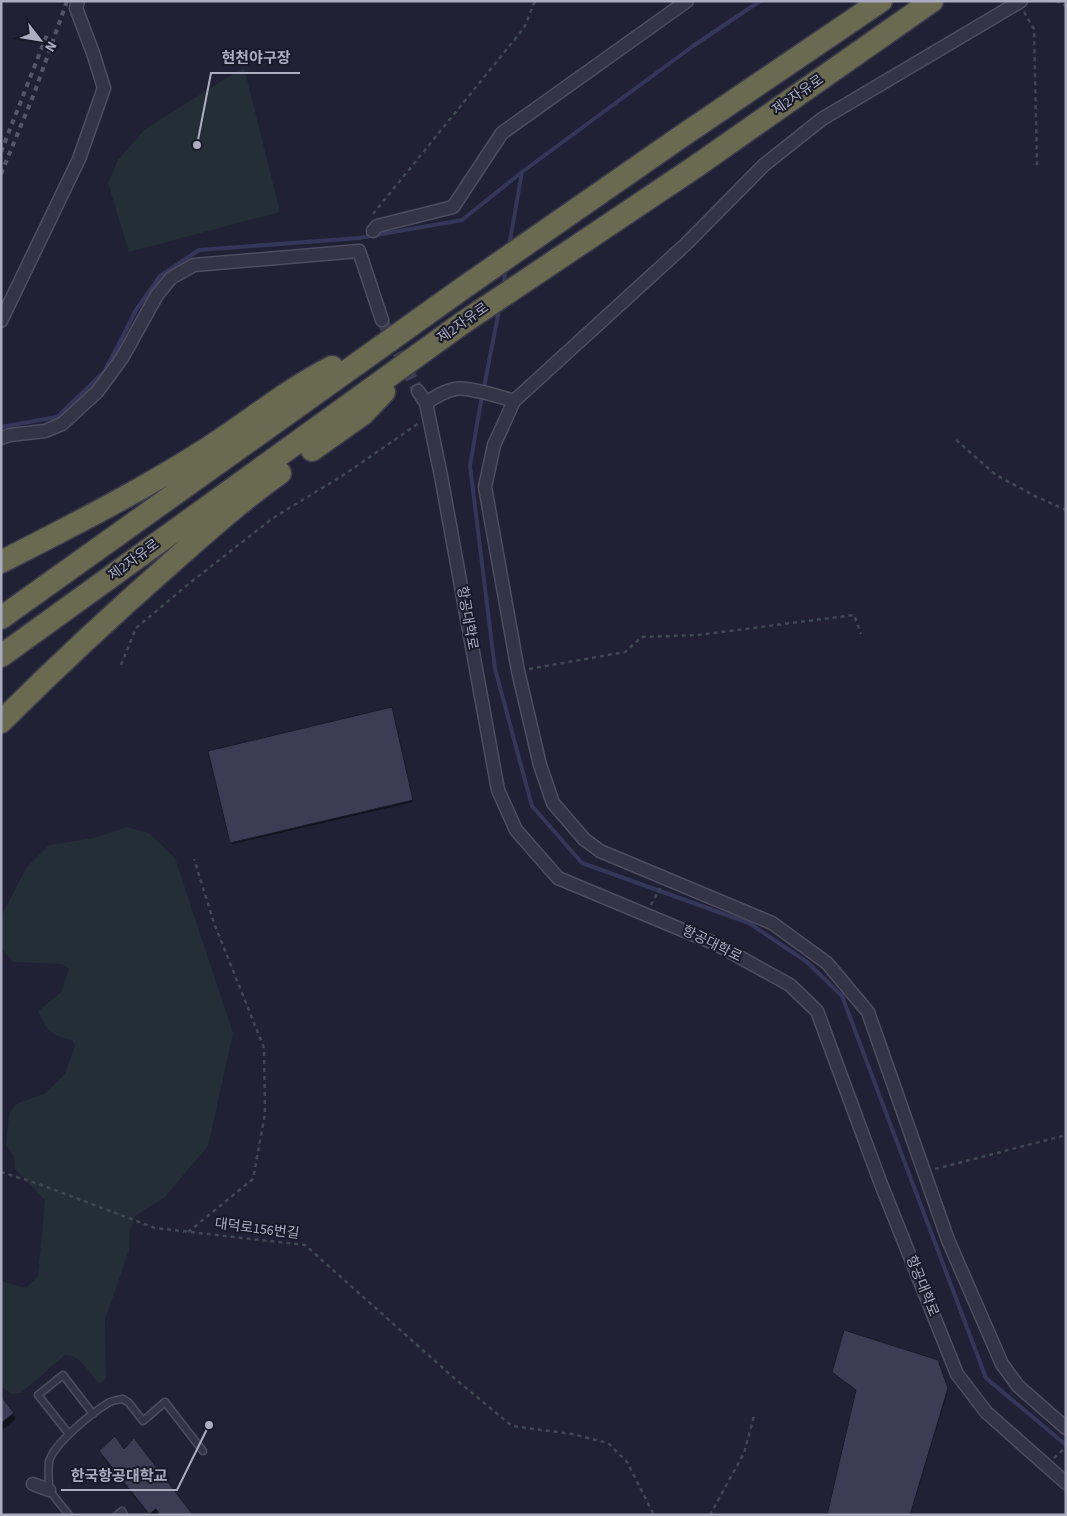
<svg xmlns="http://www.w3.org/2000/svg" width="1067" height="1516" font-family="'Source Sans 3','Noto Sans KR',sans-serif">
<rect width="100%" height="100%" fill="#202134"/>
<!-- green -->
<path fill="#232e36" d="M244 67 280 212 129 252 108 183 118 160 145 129Z
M127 827 149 833 175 858 233 1033 208 1146 165 1197 135 1216 130 1231 129 1250 105 1320 106 1377 104 1381 98 1383C90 1373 79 1354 65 1355L21 1393 11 1394 1 1386V1278L4 1282 26 1288 38 1276 45 1200 15 1169 14 1157 6 1145 9 1114 16 1104 46 1093 65 1074 75 1045 72 1040C50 1035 47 1031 38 1011L61 992 69 969 62 964 13 962 1 948 2 915 26 868 49 845 94 838Z"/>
<!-- shadow -->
<path fill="#0007" d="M392 710 413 802 232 844 210 752Z
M938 1362 948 1391 910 1515H828Z
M1 1398 16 1419 1 1431Z
M100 1451H124L192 1515H149L107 1463Z"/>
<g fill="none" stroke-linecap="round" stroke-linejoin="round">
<!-- stream -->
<path stroke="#34365a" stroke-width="4" d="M509 246 522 172 693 46 760 1
M503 286 506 268
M499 310 478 418 470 466 495 669 532 806 582 863 749 923 807 962 842 996 986 1378 1066 1445
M1 427 57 417 104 372 123 336 136 310 160 276 199 250 359 238 462 220 522 172"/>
</g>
<!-- building -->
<path fill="#3c3d55" stroke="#1b1b2b" d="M392 707 413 800 230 843 208 751Z
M844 1330 938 1360 948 1388 910 1515H827L856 1390 832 1372Z
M1 1396 14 1413 1 1423Z
M115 1436 124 1449 134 1438 193 1515H155L159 1513 156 1509 149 1514 99 1451Z"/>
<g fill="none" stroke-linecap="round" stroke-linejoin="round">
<!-- street-tunnel -->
<path stroke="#3c3d50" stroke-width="12" stroke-dasharray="12 6" stroke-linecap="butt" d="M382 320 418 391"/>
<defs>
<path id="lane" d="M69 1434 38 1395 63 1375 93 1414
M69 1515 49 1490C49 1481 48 1471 49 1462 53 1444 92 1413 108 1403 113 1400 118 1400 123 1399L129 1403 143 1421 165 1402 203 1451
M117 1515 122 1511 124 1515"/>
<path id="street" d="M373 231 377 226 453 207 502 133 687 1
M1 321 79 159 104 88 93 53 76 8 78 1
M418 391 426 403C435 397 444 391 455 389 465 386 502 397 514 401L685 245 764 165 822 119 1021 1
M514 401 494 445 485 487 518 671 540 765 553 803 584 839 600 851 772 923 827 963 868 1012 948 1240 1002 1364 1018 1386 1066 1428
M426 403 441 476 498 790 516 830 558 878 716 944 790 985 817 1011 881 1184 957 1374 986 1412 1066 1483
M1 438 10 435 45 431 62 424 97 392 122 358 157 295 171 278 194 265 359 251 382 320
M33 1484 49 1490"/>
<path id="highway" d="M312 450 363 414 384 392
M1 562C71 526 141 491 208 448 250 421 287 390 332 367
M1 618 466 286 682 136 881 1
M1 656 461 324 695 167 932 1
M1 722C56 667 113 614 171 563 206 532 242 500 280 473"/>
</defs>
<!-- lane casing -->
<use href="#lane" stroke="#4e4e60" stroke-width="9"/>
<!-- street casing -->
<use href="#street" stroke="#4e4e60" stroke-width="15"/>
<!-- highway casing -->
<use href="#highway" stroke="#3b3b4c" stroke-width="25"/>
<!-- path -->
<path stroke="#3f4953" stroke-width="2.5" stroke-dasharray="4 4" stroke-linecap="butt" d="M1056 1 1066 6
M1024 12 1034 29 1037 165
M373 214 524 28 535 1
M956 440 996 475 1035 496 1066 510
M121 665 136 628 191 582 273 518 345 474 419 423
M529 669 625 652 642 637 698 635 854 615 861 634
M651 905 660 888
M935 1169 1066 1135
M1 1172 39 1184 155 1228 305 1245 454 1378 512 1426 572 1434 608 1443 627 1462 654 1515
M188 1232 253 1179 265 1114 264 1048 214 923 194 859
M1054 1458 1066 1447
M710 1515 744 1453 754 1416"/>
<!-- lane -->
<use href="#lane" stroke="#333445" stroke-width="6"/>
<!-- street -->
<use href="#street" stroke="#333445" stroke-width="12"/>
<!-- highway -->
<use href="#highway" stroke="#6a6a51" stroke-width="22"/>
<!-- rail -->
<path stroke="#55566c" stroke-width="4" stroke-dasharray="5 5" stroke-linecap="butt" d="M1 152 48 32
M1 174 34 94 67 1"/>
</g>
<g text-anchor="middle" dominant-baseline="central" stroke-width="4" stroke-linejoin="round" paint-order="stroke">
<!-- street labels -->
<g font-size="14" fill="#adadc2" stroke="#191a29">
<text transform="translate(798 95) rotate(-35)">제2자유로</text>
<text transform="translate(463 323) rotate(-35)">제2자유로</text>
<text transform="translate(134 560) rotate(-36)">제2자유로</text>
<text transform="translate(467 618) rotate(80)">항공대학로</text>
<text transform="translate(712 944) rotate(26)">항공대학로</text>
<text transform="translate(257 1229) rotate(7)">대덕로156번길</text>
<text transform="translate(922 1286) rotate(68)">항공대학로</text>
</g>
</g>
<!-- callouts -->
<path fill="none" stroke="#adadc2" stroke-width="2" d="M197 145L211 73H300M209 1425L177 1490H61"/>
<g fill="#adadc2" stroke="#191a29" stroke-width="2">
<circle cx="197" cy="145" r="5"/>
<circle cx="209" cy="1425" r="5"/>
</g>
<g font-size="15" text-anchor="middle" font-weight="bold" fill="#adadc2" stroke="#191a29" stroke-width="4" stroke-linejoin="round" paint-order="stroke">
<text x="256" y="63">현천야구장</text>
<text x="119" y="1481">한국항공대학교</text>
</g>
<!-- border -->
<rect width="1067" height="1516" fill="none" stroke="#adadc2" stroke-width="5"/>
<!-- north arrow -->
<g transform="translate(40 40) rotate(121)" stroke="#191a29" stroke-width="4" paint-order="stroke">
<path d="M0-4L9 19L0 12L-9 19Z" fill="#adadc2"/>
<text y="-8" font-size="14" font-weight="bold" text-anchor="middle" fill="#adadc2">N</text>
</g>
</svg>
